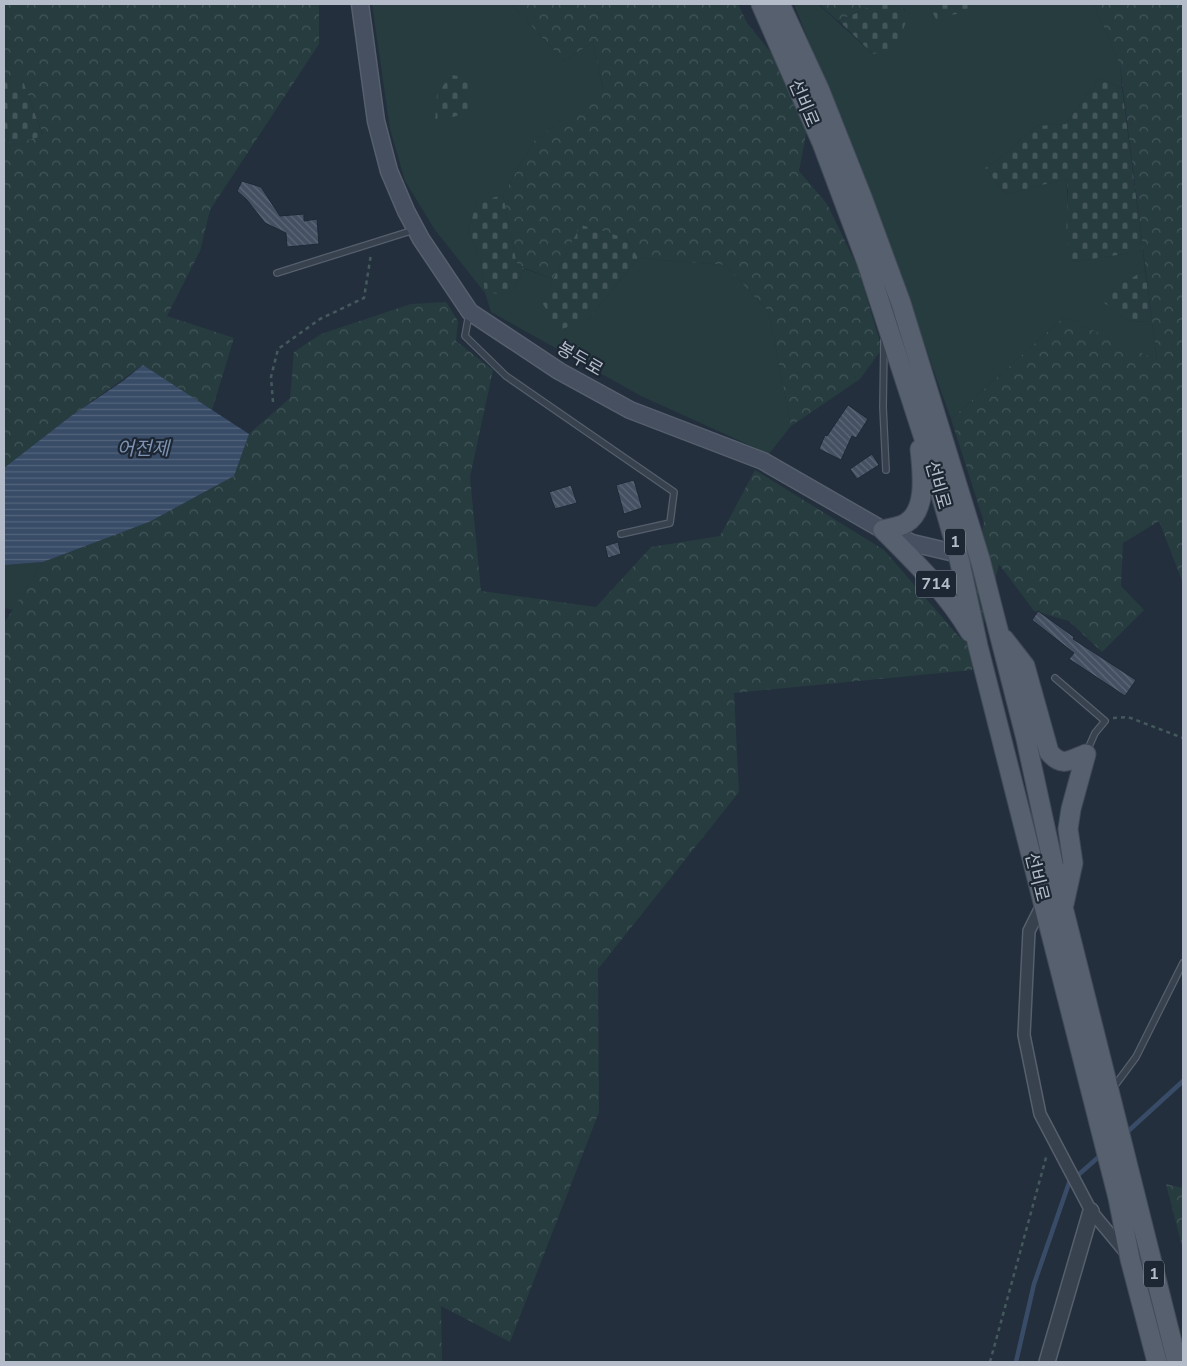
<svg xmlns="http://www.w3.org/2000/svg" width="1187" height="1366" font-family="'Nunito Sans','Noto Sans KR',sans-serif">
<defs>
<pattern id="forest-crowns" width="20" height="18" patternUnits="userSpaceOnUse" patternTransform="scale(1.25)"><rect width="20" height="18" fill="#263c3f"/><path d="M2 6a3 3 0 1 1 6 0M12 15a3 3 0 1 1 6 0" fill="none" stroke="#435659"/></pattern>
<pattern id="cemetery-stones" width="16" height="16" patternUnits="userSpaceOnUse" patternTransform="scale(1.25)"><rect width="16" height="16" fill="#263c3f"/><path d="M2 7V4a2 2 0 0 1 4 0v3zM10 15v-3a2 2 0 0 1 4 0v3z" fill="#435659"/></pattern>
<pattern id="water-rules" width="6" height="5" patternUnits="userSpaceOnUse" patternTransform="scale(1.25)"><rect width="6" height="5" fill="#394c67"/><path d="M0 2.5h6" fill="none" stroke="#53647b"/></pattern>
<pattern id="building-back-hatch" width="6" height="6" patternUnits="userSpaceOnUse" patternTransform="scale(1.25)"><rect width="6" height="6" fill="#455162"/><path d="M-1 5l2 2M0 0l6 6M5-1l2 2" fill="none" stroke="#5d6877"/></pattern>
</defs>
<rect width="100%" height="100%" fill="#242f3e"/>
<!-- grass -->
<path fill="#263c3f" d="M372 4H511L564 61 593 42 603 89 534 141 503 195 477 203 468 230 480 258 485 292 509 294 525 269 553 279 544 304 588 320 638 258 725 265 769 312 791 426 769 454 641 396 491 312 485 293 435 230 405 181 390 129Z
M794 4H818L873 54 905 10 900 4H928L936 18 974 5 973 4H1094L1120 65 1122 88 1099 78 1066 124 1036 126 998 160 985 168 1006 194 1066 179 1073 262 1143 251 1145 270 1099 298 1129 322 1152 321 1157 361 1064 317 951 419 882 227Z
M43 562 13 610 4 608V565Z"/>
<!-- forest -->
<path fill="url(#forest-crowns)" d="M4 4H319V44L210 210 200 251 167 316 234 338 212 410 143 365 71 416 4 468V138L13 144 43 135 23 81H4Z
M511 4H738L747 23 776 59 807 129 799 171 827 204 858 268 882 349 860 379 791 426 769 312 725 265 638 258 626 238 581 225 553 279 517 265 503 195 534 141 603 88 593 42 564 61Z
M819 4H876L838 21Z
M1094 4H1183V583L1159 521 1123 543 1121 586 1144 610 1102 652 1069 621 1034 611 999 564 972 670 734 693 739 792 598 969 599 1112 510 1342 441 1306 442 1362H4V623L43 562 149 522 234 476 249 434 290 398 294 352 321 334 411 304 446 302 458 321 456 341 493 370 470 477 481 591 596 607 651 547 720 536 755 470 884 550 961 639 984 522 951 419 1064 317 1157 360 1120 65Z
M1166 1184 1183 1188V1250Z"/>
<!-- cemetery -->
<path fill="url(#cemetery-stones)" d="M876 4H900C914 21 900 34 890 50L873 54 839 21Z
M928 4H973L974 5 960 13 936 19Z
M451 75 467 77 474 110 435 123 437 94Z
M1099 78 1122 88 1143 251 1073 262 1066 240 1068 190 1066 179 1006 194 985 168 998 160 1036 126 1066 124Z
M4 81H23L43 136 13 144 4 138Z
M503 195 517 265 525 269 509 294 485 293 480 258 468 230 477 202Z
M581 225 626 238 638 258 588 320 559 330 543 304 553 279Z
M1145 270 1152 321 1129 322 1098 298Z"/>
<!-- water -->
<path fill="url(#water-rules)" d="M143 365 249 434 234 476 149 522 43 562 4 565V468L71 416 123 381Z"/>
<g fill="none" stroke-linecap="round" stroke-linejoin="round">
<!-- stream -->
<path stroke="#394c67" stroke-width="4.5" d="M1125 1134 1183 1081
M1016 1362 1034 1284 1069 1183 1102 1154"/>
</g>
<!-- building -->
<path fill="url(#building-back-hatch)" stroke="#1f2835" d="M242 181 261 187 280 216 304 214V221L317 219 319 244 287 247 286 233 265 223 247 200 237 191Z
M848 405 868 419 856 438 852 436 841 460 819 449 825 435 827 436Z
M872 454 879 465 857 479 850 469Z
M634 480 642 508 624 514 616 485Z
M571 485 577 503 555 509 549 492Z
M618 542 621 554 608 558 605 546Z
M1038 611 1074 637 1073 639 1136 680 1125 696 1069 659 1074 653 1032 620Z"/>
<g fill="none" stroke-linecap="round" stroke-linejoin="round">
<defs>
<path id="service" d="M277 273 414 230
M469 314 465 336 506 376 674 492 670 523 621 534
M884 341 883 407 886 470
M1055 678 1105 721 1095 733 1087 751
M1113 1088 1136 1057 1183 963"/>
<path id="minor" d="M1043 903 1029 931 1024 1035 1040 1114 1091 1211 1126 1253"/>
<path id="tertiary" d="M1047 1362 1091 1211"/>
<path id="secondary" d="M360 4 376 121 389 171 406 211 421 239 470 312 559 371 630 410 763 461 883 530 912 543 980 559"/>
<path id="primary" d="M761 4 822 143 867 263 930 457 958 554 978 646 1118 1198 1130 1259 1157 1362
M780 4 820 91 862 197 901 303 980 559 1026 739 1058 887 1177 1362
M920 449C922 470 928 510 906 523 900 527 890 528 883 530 915 562 947 593 970 632
M1004 639 1025 666 1049 752C1062 768 1070 760 1086 754L1071 809 1068 829 1073 863 1064 904"/>
</defs>
<!-- service casing -->
<use href="#service" stroke="#565f6c" stroke-width="8"/>
<!-- minor casing -->
<use href="#minor" stroke="#565f6c" stroke-width="14"/>
<!-- tertiary casing -->
<use href="#tertiary" stroke="#565f6c" stroke-width="18"/>
<!-- secondary casing -->
<use href="#secondary" stroke="#565f6c" stroke-width="19"/>
<!-- primary casing -->
<use href="#primary" stroke="#414a57" stroke-width="21"/>
<!-- path -->
<path stroke="#44595c" stroke-width="2.5" stroke-dasharray="4 4" stroke-linecap="butt" d="M273 402 271 377 278 349 320 319 364 298 371 254
M1113 718 1128 717 1183 738
M990 1362 1047 1154"/>
<!-- service -->
<use href="#service" stroke="#38414e" stroke-width="5.5"/>
<!-- minor -->
<use href="#minor" stroke="#38414e" stroke-width="11"/>
<!-- tertiary -->
<use href="#tertiary" stroke="#38414e" stroke-width="15"/>
<!-- secondary -->
<use href="#secondary" stroke="#465061" stroke-width="16"/>
<!-- primary -->
<use href="#primary" stroke="#56606e" stroke-width="19"/>
</g>
<g text-anchor="middle" dominant-baseline="central" stroke-width="4.5" stroke-linejoin="round" paint-order="stroke">
<!-- shield labels -->
<g fill="#1d2633" stroke="#878f9c" stroke-width="1">
<rect x="945" y="528.5" width="20" height="27" rx="4"/>
<rect x="916" y="570.5" width="40" height="27" rx="4"/>
<rect x="1144" y="1260.5" width="20" height="27" rx="4"/>
</g>
<g font-size="16" font-weight="bold" fill="#b4bcc9">
<text x="955" y="542">1</text>
<text x="936" y="584">714</text>
<text x="1154" y="1274">1</text>
</g>
<!-- street labels -->
<g font-size="18" fill="#b4bcc9" stroke="#1d2633">
<text transform="translate(804 103) rotate(67)">선비로</text>
<text transform="translate(580 359) rotate(30)">봉두로</text>
<text transform="translate(938 485) rotate(74)">선비로</text>
<text transform="translate(1037 877) rotate(76)">선비로</text>
</g>
<!-- water labels -->
<g font-size="19" font-style="italic" fill="#7c92b1" stroke="#1d2633">
<text x="143" y="449">어전제</text>
</g>
</g>
<!-- border -->
<rect width="1187" height="1366" fill="none" stroke="#b4bcc9" stroke-width="10"/>
</svg>
